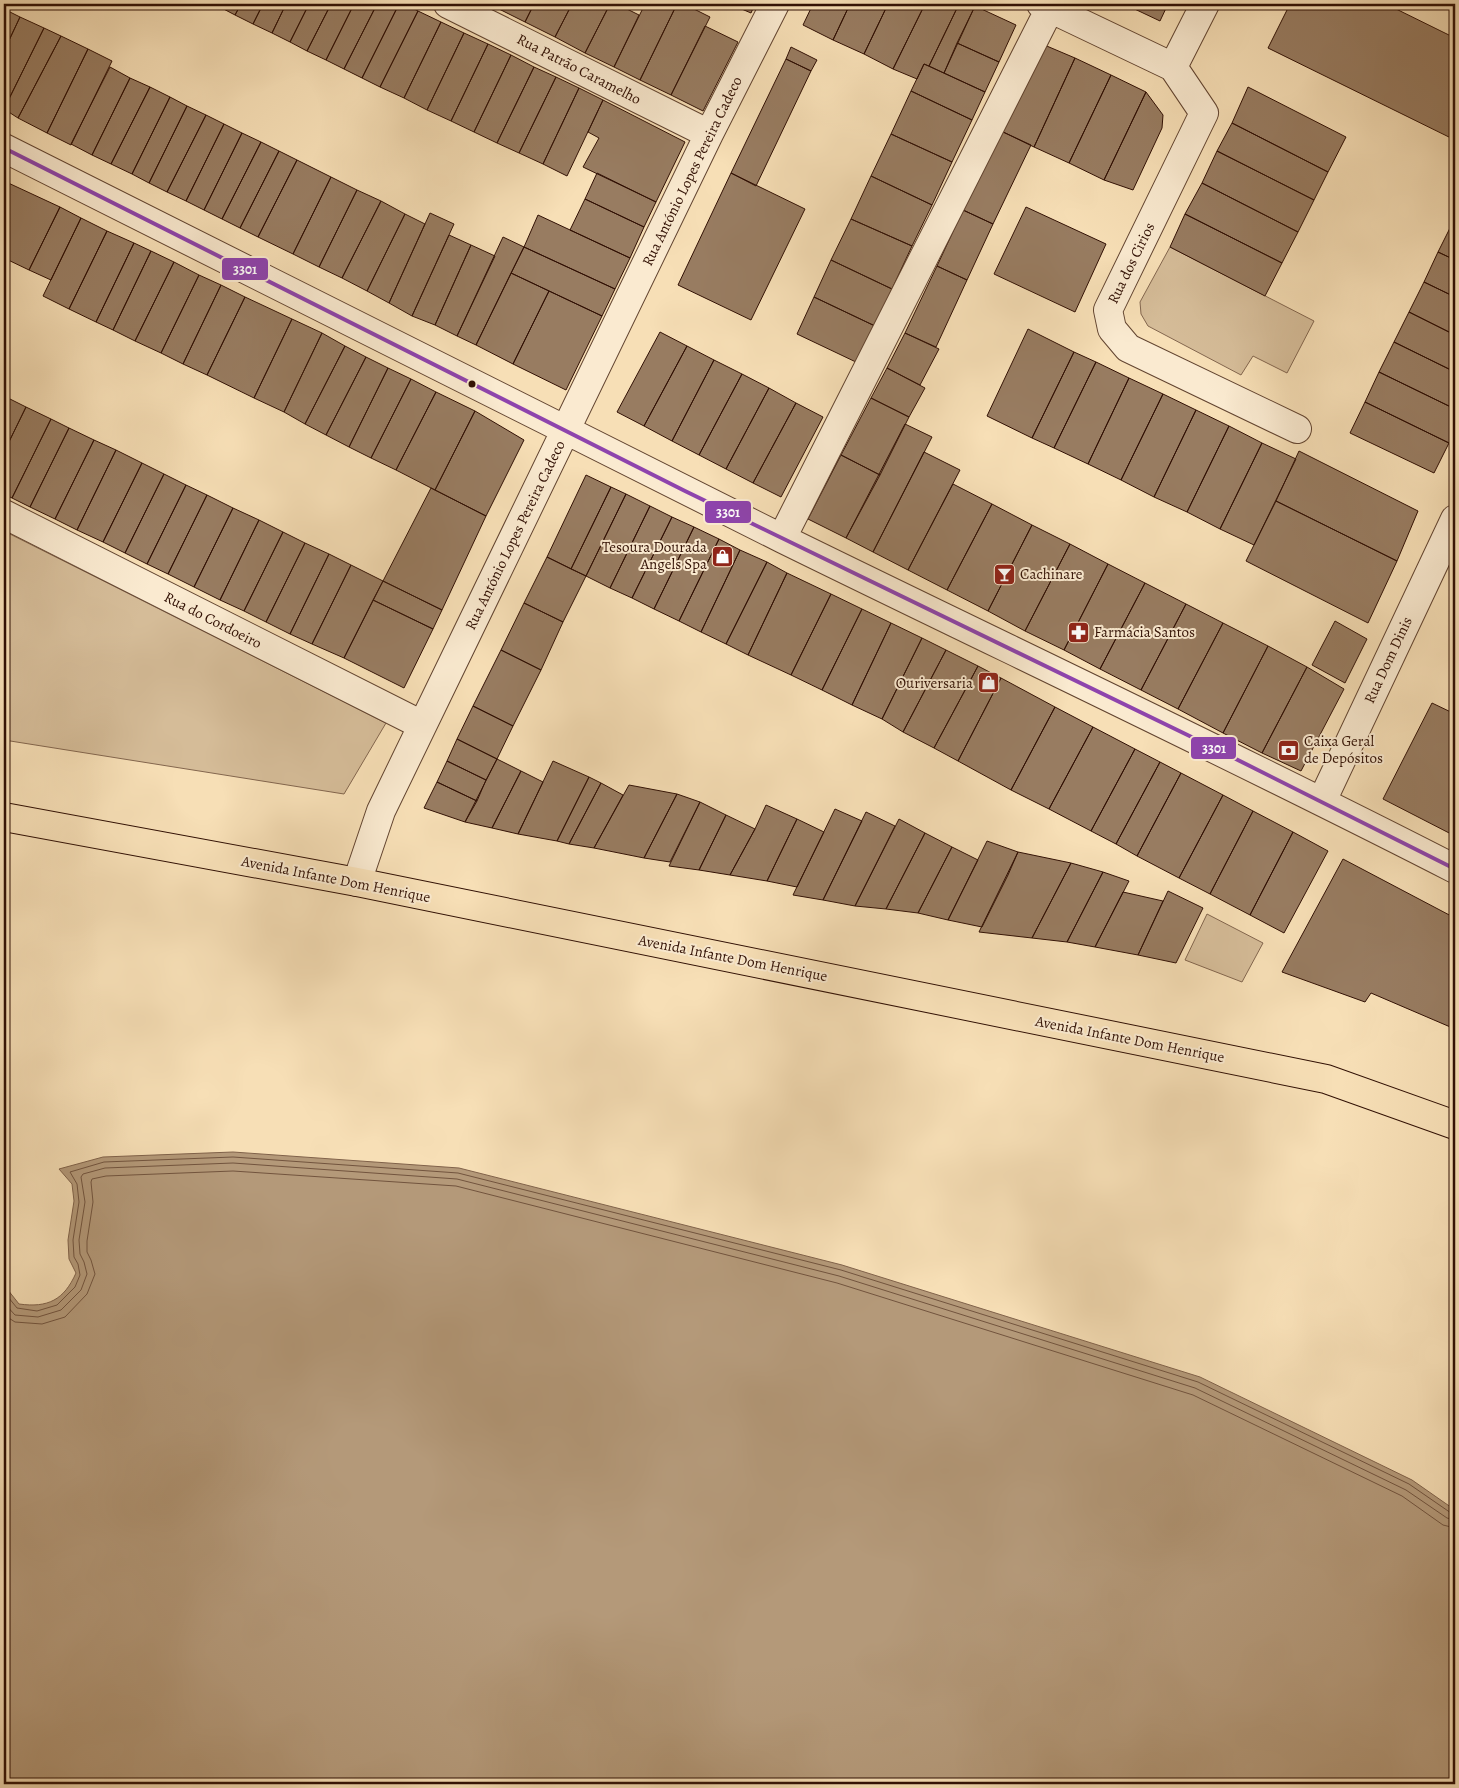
<svg xmlns="http://www.w3.org/2000/svg" width="1459" height="1788" font-family="Alegreya,serif">
<rect width="100%" height="100%" fill="#f7dfb6"/>
<filter id="stains"><feTurbulence type="fractalNoise" baseFrequency=".004" numOctaves="4"/><feColorMatrix values="0 0 0 0 .2 0 0 0 0 .09 0 0 0 0 .02 0 0 0 .5 -.17"/></filter>
<radialGradient id="worn" r=".72"><stop offset=".6" stop-color="#630" stop-opacity="0"/><stop offset="1" stop-color="#630" stop-opacity=".3"/></radialGradient>
<!-- green -->
<path fill="#d5bc98" stroke="#83664e" d="M1170 247 1314 321 1287 373 1253 356 1241 375 1148 326 1141 314 1140 302Z
M4 531 386 723 344 794 4 740Z
M1207 914 1263 943 1242 982 1185 960Z"/>
<!-- water -->
<path fill="#b49979" stroke="#80624a" d="M233 1152 459 1168 842 1265 1200 1377 1412 1480 1455 1510V1784H4V1285L19 1304C48 1308 64 1300 76 1273L69 1259 68 1240 74 1201 72 1184 59 1169 103 1157Z"/>
<g fill="none" stroke-linecap="round" stroke-linejoin="round">
<!-- shore -->
<path stroke="#72543e" stroke-width="1" d="M4 1292 17 1308 37 1311 57 1305 75 1287 80 1275 78 1264 74 1257 73 1240 79 1202 77 1184 70 1172 104 1162 233 1157 458 1173 841 1270 1198 1382 1409 1484 1451 1513 1455 1514
M4 1303 15 1315 38 1317 61 1310 81 1290 87 1274 84 1262 80 1254 79 1240 85 1202 81 1177 83 1174 105 1168 233 1163 457 1179 839 1276 1195 1388 1406 1490 1447 1518 1455 1520
M4 1315 15 1322 42 1324 65 1317 87 1294 95 1274 91 1260 87 1252V1241L93 1202 91 1182 92 1179 106 1176 233 1171 456 1186 837 1283 1193 1395 1402 1496 1443 1525 1455 1528"/>
</g>
<!-- building -->
<path fill="#987c61" stroke="#311004" d="M217 4H241L235 15 216 5Z
M241 4H263L253 24 235 15Z
M263 4H286L272 33 253 24Z
M286 4H309L290 42 272 33Z
M309 4H331L307 51 290 42Z
M331 4H354L326 60 307 51Z
M354 4H377L344 69 326 60Z
M377 4H399L362 78 344 69Z
M399 4H405L418 11 380 87 362 78Z
M502 4H534L525 22 499 9Z
M534 4H572L555 37 525 22Z
M572 4H610L585 53 555 37Z
M610 4H617L639 15 614 67 585 53Z
M645 4H677L640 80 614 67Z
M677 4H684L710 17 671 95 640 80Z
M730 4H755L751 13Z
M813 4H850L833 40 803 25Z
M850 4H888L864 54 833 40Z
M888 4H925L893 69 864 54Z
M925 4H959L929 66 924 64 917 79 893 69Z
M959 4H971L975 6 944 73 929 66Z
M1124 4H1168L1160 21Z
M1290 4H1386L1455 38V140L1268 48Z
M975 6 1016 25 999 62 957 43Z
M4 9 20 17 4 51Z
M418 11 441 22 404 98 380 87Z
M20 17 44 28 4 109V51Z
M441 22 464 33 427 110 404 98Z
M705 26 738 42 703 111 671 95Z
M44 28 61 36 18 118 4 109Z
M464 33 488 44 451 121 427 110Z
M61 36 88 49 47 133 18 118Z
M957 43 999 62 985 92 944 73Z
M488 44 511 55 474 132 451 121Z
M1042 44 1075 58 1034 147 1001 131Z
M791 47 817 60 811 71 786 59Z
M88 49 112 61 71 145 47 133Z
M511 55 534 67 497 143 474 132Z
M1075 58 1111 75 1069 163 1034 147Z
M786 59 811 71 756 186 731 173Z
M924 64 985 92 972 120 911 91Z
M110 67 130 78 92 155 71 144Z
M534 67 556 77 519 153 497 143Z
M1111 75 1146 92 1104 180 1069 163Z
M556 77 579 88 543 164 519 153Z
M130 78 150 87 111 164 92 155Z
M150 87 170 97 132 174 111 164Z
M1248 87 1346 137 1328 172 1232 123Z
M579 88 603 100 567 176 543 164Z
M911 91 972 120 952 162 891 134Z
M1146 92 1163 115 1162 128 1133 190 1104 180Z
M170 97 187 106 149 183 132 174Z
M603 100 685 142 656 202 583 167 599 138 588 132Z
M187 106 206 115 167 192 149 183Z
M206 115 224 124 186 201 167 192Z
M1232 123 1328 172 1314 200 1217 151Z
M224 124 242 133 204 210 186 201Z
M1001 131 1031 145 993 224 963 210Z
M242 133 261 142 222 219 204 210Z
M891 134 952 162 932 205 871 176Z
M261 142 279 151 240 228 222 219Z
M279 151 297 160 258 237 240 228Z
M1217 151 1314 200 1298 232 1202 183Z
M297 160 331 177 293 254 258 237Z
M597 173 656 202 644 227 585 199Z
M731 173 805 209 751 320 678 285Z
M871 176 932 205 912 246 851 219Z
M331 177 357 190 319 267 293 254Z
M4 181 60 207 29 270 4 258Z
M1202 183 1298 232 1282 263 1185 214Z
M357 190 381 201 342 278 319 267Z
M585 199 644 227 630 258 570 230Z
M381 201 405 214 367 291 342 278Z
M60 207 81 218 51 280 29 270Z
M1026 207 1106 244 1075 312 994 274Z
M963 210 993 224 967 280 937 266Z
M430 213 454 224 412 316 389 303Z
M405 214 425 224 389 303 367 291Z
M1185 214 1282 263 1265 296 1170 247Z
M538 215 630 258 615 289 524 247Z
M81 218 107 231 69 309 43 296Z
M851 219 912 246 892 289 831 260Z
M1453 222 1455 223V260L1438 252Z
M107 231 134 243 96 322 69 309Z
M449 235 471 245 435 325 412 316Z
M503 237 524 247 476 345 457 336Z
M134 243 151 251 113 330 96 322Z
M471 245 495 256 457 336 435 325Z
M524 247 615 289 602 316 511 273Z
M151 251 174 262 135 341 113 330Z
M1438 252 1455 260V297L1424 282Z
M831 260 892 289 875 326 814 297Z
M174 262 199 275 161 353 135 341Z
M937 266 967 280 936 347 905 333Z
M511 273 549 291 513 364 476 345Z
M199 275 221 285 183 364 161 353Z
M1424 282 1455 297V335L1409 312Z
M221 285 245 297 207 375 183 364Z
M549 291 602 316 566 390 513 364Z
M245 297 292 319 254 398 207 375Z
M814 297 875 326 858 363 797 334Z
M1409 312 1455 335V372L1394 342Z
M292 319 322 333 284 412 254 398Z
M1028 329 1074 352 1032 438 987 416Z
M660 332 687 346 644 426 617 412Z
M322 333 345 346 305 424 284 412Z
M905 333 939 349 920 385 887 368Z
M1394 342 1455 372V409L1379 372Z
M345 346 366 357 326 435 305 424Z
M687 346 714 360 672 441 644 426Z
M1074 352 1096 362 1054 448 1032 438Z
M366 357 388 368 349 447 326 435Z
M714 360 742 374 699 455 672 441Z
M1096 362 1129 378 1088 464 1054 448Z
M388 368 411 379 371 458 349 447Z
M887 368 925 388 909 417 871 398Z
M1379 372 1455 409V430L1449 443 1365 402Z
M742 374 769 388 726 469 699 455Z
M1129 378 1163 394 1121 480 1088 464Z
M411 379 436 392 396 470 371 458Z
M769 388 796 403 753 483 726 469Z
M436 392 475 411 435 490 396 470Z
M1163 394 1196 410 1154 497 1121 480Z
M4 396 26 407 4 452Z
M871 398 909 417 880 475 841 455Z
M1365 402 1449 443 1434 473 1350 433Z
M796 403 823 417 781 497 753 483Z
M26 407 51 419 12 498 4 494V452Z
M1196 410 1229 426 1187 512 1154 497Z
M475 411 524 440 486 516 435 490Z
M51 419 69 428 30 507 12 498Z
M905 424 932 437 873 552 846 538Z
M1229 426 1262 443 1220 529 1187 512Z
M69 428 94 440 55 519 30 507Z
M94 440 116 450 77 530 55 519Z
M1262 443 1296 459 1254 545 1220 529Z
M116 450 142 463 103 542 77 530Z
M1299 451 1418 511 1397 561 1276 501Z
M924 452 960 470 908 570 873 552Z
M841 455 880 475 846 538 808 519Z
M142 463 164 474 125 553 103 542Z
M164 474 186 485 147 564 125 553Z
M586 475 611 487 571 569 547 557Z
M953 484 992 504 947 590 908 570Z
M186 485 207 495 168 574 147 564Z
M611 487 626 494 586 576 571 569Z
M431 488 486 516 442 610 383 581Z
M626 494 650 506 610 588 586 576Z
M207 495 233 508 194 587 168 574Z
M1276 501 1397 561 1368 623 1246 561Z
M992 504 1032 525 988 611 947 590Z
M650 506 672 517 632 598 610 588Z
M233 508 259 520 220 600 194 587Z
M672 517 694 527 654 609 632 598Z
M259 520 283 532 244 611 220 600Z
M1032 525 1070 544 1025 631 988 611Z
M694 527 719 539 679 621 654 609Z
M283 532 305 543 266 622 244 611Z
M719 539 740 550 701 632 679 621Z
M305 543 329 554 290 634 266 622Z
M1070 544 1108 564 1064 650 1025 631Z
M740 550 767 562 726 644 701 632Z
M329 554 351 565 312 644 290 634Z
M547 557 586 576 563 622 524 603Z
M767 562 787 573 748 655 726 644Z
M1108 564 1145 583 1100 669 1064 650Z
M351 565 383 581 344 658 312 644Z
M787 573 831 594 791 675 748 655Z
M383 581 442 610 433 629 373 600Z
M1145 583 1186 604 1141 690 1100 669Z
M831 594 862 609 822 690 791 675Z
M373 600 433 629 404 688 344 658Z
M524 603 563 622 541 670 501 650Z
M1186 604 1223 623 1178 709 1141 690Z
M862 609 891 623 852 705 822 690Z
M1335 621 1367 639 1345 683 1312 665Z
M891 623 922 638 882 719 852 705Z
M1223 623 1268 646 1223 733 1178 709Z
M922 638 946 650 903 732 882 719Z
M1268 646 1307 667 1262 753 1223 733Z
M501 650 541 670 513 726 473 706Z
M946 650 978 666 934 748 903 732Z
M978 666 1001 678 958 761 934 748Z
M1307 667 1344 689 1301 771 1262 753Z
M1001 678 1055 707 1011 790 958 761Z
M1432 703 1455 714V836L1383 799Z
M473 706 513 726 497 759 457 739Z
M1055 707 1093 727 1049 809 1011 790Z
M1093 727 1135 749 1091 831 1049 809Z
M457 739 497 759 486 780 447 761Z
M1135 749 1160 762 1116 844 1091 831Z
M497 759 521 771 492 828 465 822Z
M447 761 486 780 477 801 437 782Z
M553 761 589 777 557 841 518 834Z
M1160 762 1181 773 1137 856 1116 844Z
M521 771 543 782 518 834 492 828Z
M1181 773 1223 795 1179 878 1137 856Z
M589 777 601 783 569 844 557 841Z
M437 782 477 801 465 822 424 808Z
M601 783 623 795 594 848 569 844Z
M629 785 677 794 644 858 594 848Z
M677 794 700 802 670 862 644 858Z
M1223 795 1253 811 1210 894 1179 878Z
M700 802 726 815 699 870 669 866Z
M766 805 797 819 767 881 730 875 755 829Z
M835 809 862 821 823 900 793 895Z
M1253 811 1293 832 1250 915 1210 894Z
M866 812 895 826 855 906 823 900Z
M726 815 755 829 730 875 699 870Z
M797 819 824 832 797 887 767 881Z
M899 819 925 833 886 909 855 906Z
M1293 832 1328 851 1284 933 1250 915Z
M925 833 952 847 918 913 886 909Z
M987 841 1018 852 1008 875 982 927 948 920Z
M952 847 978 860 948 920 918 913Z
M1018 852 1071 863 1032 938 979 932Z
M1343 859 1455 918V1029L1371 993 1365 1002 1282 972Z
M1071 863 1103 872 1067 942 1032 938Z
M1103 872 1129 881 1095 947 1067 942Z
M1168 891 1203 908 1176 963 1138 955Z
M1123 892 1163 901 1138 955 1095 947Z"/>
<g fill="none" stroke-linecap="round" stroke-linejoin="round">
<defs>
<path id="minor" d="M448 4 709 134
M1041 4 1173 67 1204 113 1108 310 1112 329 1128 348 1297 429
M1173 67 1205 4
M4 148C263 279 522 410 783 539 1007 649 1233 755 1455 869
M4 514 422 725
M782 538 1050 8
M1322 801 1455 519
M357 882 381 811 709 134 775 4"/>
<path id="major" d="M4 817 357 882 1326 1079 1455 1125"/>
</defs>
<!-- minor casing -->
<use href="#minor" stroke="#624430" stroke-width="30"/>
<!-- major casing -->
<use href="#major" stroke="#311004" stroke-width="30"/>
<!-- minor -->
<use href="#minor" stroke="#faead0" stroke-width="28"/>
<!-- major -->
<use href="#major" stroke="#f7dfb6" stroke-width="28"/>
<defs>
<path id="bus-1" d="M4 148 685 491 1204 743 1455 869"/>
</defs>
<!-- bus-1 casing -->
<use href="#bus-1" stroke="#faead0" stroke-width="8"/>
<!-- bus-1 -->
<use href="#bus-1" stroke="#8e44ad" stroke-width="4"/>
</g>
<!-- icons -->
<defs>
<symbol id="shop-square" viewBox="-11 -11 22 22"><rect x="-9" y="-9" width="18" height="18" rx="4" fill="#8f2418" stroke="#faead0"/><path d="M-5-2.5h2.3a2.7 3.5 0 0 1 5.4 0H5L5.5 6h-11ZM-1.5-2.5h3a1.5 2.3 0 0 0-3 0Z" fill="#fff"/></symbol>
<symbol id="bar-square" viewBox="-11 -11 22 22"><rect x="-9" y="-9" width="18" height="18" rx="4" fill="#8f2418" stroke="#faead0"/><path d="M-6-5H6L.8 .8V4.5H3.5V6h-7V4.5H-.8V.8Z" fill="#fff"/></symbol>
<symbol id="pharmacy-square" viewBox="-11 -11 22 22"><rect x="-9" y="-9" width="18" height="18" rx="4" fill="#8f2418" stroke="#faead0"/><path d="M-2-6h4v4h4v4h-4v4h-4v-4h-4v-4h4Z" fill="#fff"/></symbol>
<symbol id="bank-square" viewBox="-11 -11 22 22"><rect x="-9" y="-9" width="18" height="18" rx="4" fill="#8f2418" stroke="#faead0"/><path d="M-6-4H6V4H-6ZM0-2.3a2.3 2.3 0 1 0 0 4.6a2.3 2.3 0 1 0 0-4.6Z" fill="#fff"/></symbol>
</defs>
<g fill-rule="evenodd">
<use href="#shop-square" x="710" y="544" width="25" height="25"/>
<use href="#bar-square" x="992" y="562" width="25" height="25"/>
<use href="#pharmacy-square" x="1066" y="620" width="25" height="25"/>
<use href="#shop-square" x="976" y="670" width="25" height="25"/>
<use href="#bank-square" x="1276" y="738" width="25" height="25"/>
</g>
<!-- markers -->
<circle fill="#311004" stroke="#faead0" stroke-width="2" cx="472" cy="384" r="4.5"/>
<g text-anchor="middle" dominant-baseline="central" stroke-width="4" stroke-linejoin="round" paint-order="stroke">
<!-- street labels -->
<g font-size="15" fill="#311004" stroke="#faead0">
<text transform="translate(579 69) rotate(27)">Rua Patrão Caramelho</text>
<text transform="translate(692 171) rotate(-64)">Rua António Lopes Pereira Cadeco</text>
<text transform="translate(1131 263) rotate(-64)">Rua dos Cirios</text>
<text transform="translate(515 535) rotate(-64)">Rua António Lopes Pereira Cadeco</text>
<text transform="translate(213 620) rotate(27)">Rua do Cordoeiro</text>
<text transform="translate(1388 660) rotate(-65)">Rua Dom Dinis</text>
<text transform="translate(336 879) rotate(11)">Avenida Infante Dom Henrique</text>
<text transform="translate(733 958) rotate(11)">Avenida Infante Dom Henrique</text>
<text transform="translate(1130 1039) rotate(11)">Avenida Infante Dom Henrique</text>
</g>
<!-- poi labels -->
<g font-size="15" fill="#311004" stroke="#faead0" text-anchor="start">
<text x="707" y="547" text-anchor="end">Tesoura Dourada<tspan x="707" dy="17">Angels Spa</tspan></text>
<text x="1020" y="574">Cachinare</text>
<text x="1094" y="632">Farmácia Santos</text>
<text x="973" y="683" text-anchor="end">Ouriversaria</text>
<text x="1304" y="741">Caixa Geral<tspan x="1304" dy="17">de Depósitos</tspan></text>
</g>
</g>
<g stroke="#faead0" stroke-width="2">
<rect x="221" y="257" width="48" height="24" rx="5" fill="#8e44ad"/>
<rect x="704" y="500" width="48" height="24" rx="5" fill="#8e44ad"/>
<rect x="1190" y="736" width="47" height="24" rx="5" fill="#8e44ad"/>
</g>
<g font-size="14" text-anchor="middle" font-weight="bold" fill="#fff">
<text x="245" y="274">3301</text>
<text x="728" y="517">3301</text>
<text x="1214" y="753">3301</text>
</g>
<!-- margin -->
<rect width="1459" height="1788" fill="none" stroke="#f7dfb6" stroke-width="20"/>
<rect x="5" y="5" width="1449" height="1778" fill="none" stroke="#311004" stroke-width="2.5"/>
<rect x="10" y="10" width="1439" height="1768" fill="none" stroke="#311004"/>
<rect width="100%" height="100%" filter="url(#stains)"/>
<rect width="100%" height="100%" fill="url(#worn)"/>
</svg>
